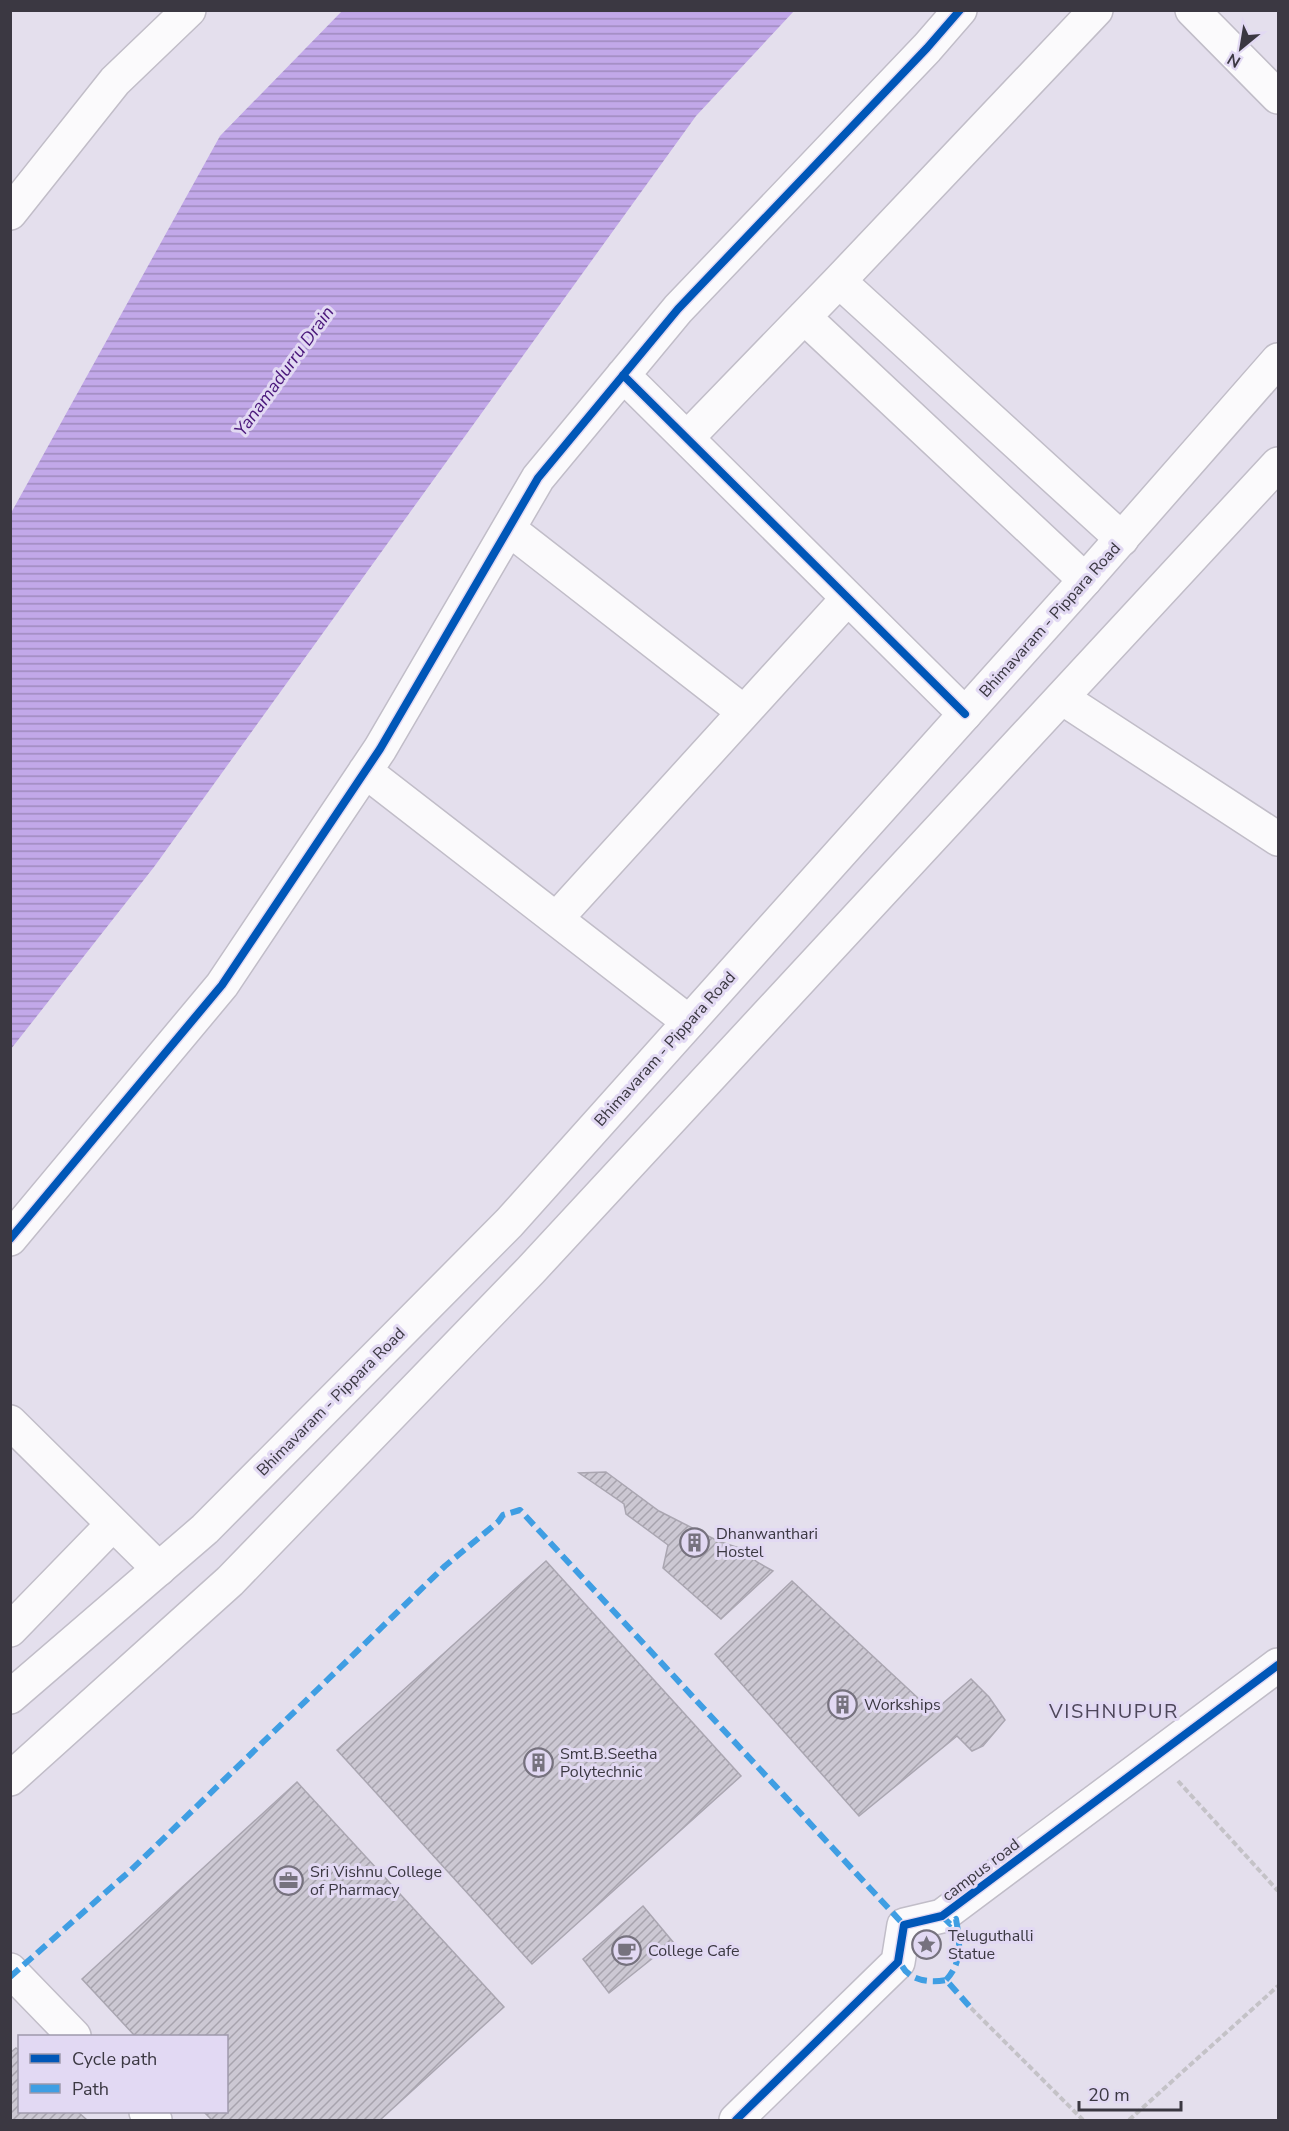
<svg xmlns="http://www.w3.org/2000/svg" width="1289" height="2131" font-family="'Nunito Sans',sans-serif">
<defs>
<pattern id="water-rules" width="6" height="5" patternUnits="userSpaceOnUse" patternTransform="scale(1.5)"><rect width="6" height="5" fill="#c2a8e9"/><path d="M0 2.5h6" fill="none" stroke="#9f8abe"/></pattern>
<pattern id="building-hatch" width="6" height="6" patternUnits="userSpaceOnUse" patternTransform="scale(1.5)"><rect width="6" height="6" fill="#ccc8d3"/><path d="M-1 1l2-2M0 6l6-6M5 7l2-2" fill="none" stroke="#a7a3ad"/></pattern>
</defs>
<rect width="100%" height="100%" fill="#e4dfed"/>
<!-- water -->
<path fill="url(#water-rules)" d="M342 11H794L696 116 154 867 11 1049V513L220 136Z"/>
<!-- building -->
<path fill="url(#building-hatch)" stroke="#aaa6b1" stroke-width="1.5" d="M606 1472 659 1511 718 1541 742 1549 757 1562 773 1571 721 1619 663 1568 668 1545 626 1514 624 1504 579 1473Z
M546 1561 741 1776 532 1964 337 1750Z
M792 1581 933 1712 971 1679 989 1697 1005 1720 983 1746 972 1751 957 1736 859 1816 715 1654Z
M297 1782 504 2007 380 2120H212L204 2112H226V2036H135L82 1979Z
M643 1906 673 1942 609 1993 583 1959Z
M16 2048 20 2051V2112H78L87 2120H10V2053Z"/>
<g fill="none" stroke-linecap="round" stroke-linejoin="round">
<defs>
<path id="minor" d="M1192 10 1278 97
M10 213 115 81 189 10
M839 281 1122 539
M804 317 1085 580
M623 375 965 714
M687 438 839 281 1096 10
M509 529 744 712
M1062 698 1278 839
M365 771 689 1022
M556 919 848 598
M10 1239 222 985 380 749 538 478 678 309 927 48 960 10
M10 1422 159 1569
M10 1630 113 1524
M10 1970 74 2036
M146 2112 155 2120
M736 2120 898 1962 904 1925 942 1916 1278 1665"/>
<path id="major" d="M10 1697 205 1529 509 1223 1085 580 1278 360
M10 1779 230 1581 530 1271 1278 464"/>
</defs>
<!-- minor casing -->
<use href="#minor" stroke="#c1bdc8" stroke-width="36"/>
<!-- major casing -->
<use href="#major" stroke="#c1bdc8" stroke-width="36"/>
<!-- path -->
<path stroke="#c4c2c7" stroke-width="4" stroke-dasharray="6 3" stroke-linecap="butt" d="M1178 1781 1278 1891
M971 2008 1083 2120
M1129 2120 1278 1986"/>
<!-- minor -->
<use href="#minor" stroke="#fbfafc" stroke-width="33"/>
<!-- major -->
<use href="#major" stroke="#fbfafc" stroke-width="33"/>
<!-- quiet -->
<path stroke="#3f9ee3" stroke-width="6" stroke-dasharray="12 6" stroke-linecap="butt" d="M942 1916 950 1924 956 1919C960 1942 963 1962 946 1980
M902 1966C910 1981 931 1983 946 1980L971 2008
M10 1977 131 1870 445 1566 498 1522 503 1515 520 1510 904 1925"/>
<defs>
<path id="cycleway" d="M623 375 965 714
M10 1239 222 985 380 749 538 478 678 309 927 48 960 10
M736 2120 898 1962 904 1925 942 1916 1278 1665"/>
</defs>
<!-- cycleway casing -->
<use href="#cycleway" stroke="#e2d9f3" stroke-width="11"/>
<!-- cycleway -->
<use href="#cycleway" stroke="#0057b8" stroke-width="8"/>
</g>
<!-- icons -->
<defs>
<symbol id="building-ring" viewBox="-11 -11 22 22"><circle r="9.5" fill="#e2d9f3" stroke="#76727e" stroke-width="1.5"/><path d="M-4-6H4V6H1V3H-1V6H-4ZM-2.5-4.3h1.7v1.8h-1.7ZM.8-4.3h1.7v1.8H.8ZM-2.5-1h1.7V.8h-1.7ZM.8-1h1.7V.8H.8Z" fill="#76727e"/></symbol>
<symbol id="office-ring" viewBox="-11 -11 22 22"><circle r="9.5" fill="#e2d9f3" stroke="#76727e" stroke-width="1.5"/><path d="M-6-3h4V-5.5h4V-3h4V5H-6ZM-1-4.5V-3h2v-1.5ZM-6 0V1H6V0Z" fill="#76727e"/></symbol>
<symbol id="sight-ring" viewBox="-11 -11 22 22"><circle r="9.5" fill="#e2d9f3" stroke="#76727e" stroke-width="1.5"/><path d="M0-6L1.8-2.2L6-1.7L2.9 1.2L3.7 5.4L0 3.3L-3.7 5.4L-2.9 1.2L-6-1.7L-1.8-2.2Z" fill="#76727e"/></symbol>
<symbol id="cafe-ring" viewBox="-11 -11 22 22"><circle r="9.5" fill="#e2d9f3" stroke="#76727e" stroke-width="1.5"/><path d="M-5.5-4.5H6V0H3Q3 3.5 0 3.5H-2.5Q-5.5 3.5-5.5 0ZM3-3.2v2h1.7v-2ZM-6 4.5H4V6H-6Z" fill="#76727e"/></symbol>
</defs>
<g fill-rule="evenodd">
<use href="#building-ring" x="678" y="1526" width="33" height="33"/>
<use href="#building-ring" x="826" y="1688" width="33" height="33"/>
<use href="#building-ring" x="522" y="1746" width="33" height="33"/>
<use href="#office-ring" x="272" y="1864" width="33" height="33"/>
<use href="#sight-ring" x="910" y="1928" width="33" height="33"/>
<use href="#cafe-ring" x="610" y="1934" width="33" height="33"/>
</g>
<g text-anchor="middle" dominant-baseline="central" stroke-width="6" stroke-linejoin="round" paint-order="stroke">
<!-- street labels -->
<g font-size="16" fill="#3b3842" stroke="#e2d9f3">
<text transform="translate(1050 620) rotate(-48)">Bhimavaram - Pippara Road</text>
<text transform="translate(665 1049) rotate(-48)">Bhimavaram - Pippara Road</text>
<text transform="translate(331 1402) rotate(-45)">Bhimavaram - Pippara Road</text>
<text transform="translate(981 1870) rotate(-37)">campus road</text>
</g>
<!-- poi labels -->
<g font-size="16" fill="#3b3842" stroke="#e2d9f3" text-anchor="start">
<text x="716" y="1534">Dhanwanthari<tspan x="716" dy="18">Hostel</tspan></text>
<text x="864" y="1705">Workships</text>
<text x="560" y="1754">Smt.B.Seetha<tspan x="560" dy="18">Polytechnic</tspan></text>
<text x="310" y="1872">Sri Vishnu College<tspan x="310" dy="18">of Pharmacy</tspan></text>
<text x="948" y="1936">Teluguthalli<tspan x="948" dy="18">Statue</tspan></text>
<text x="648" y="1951">College Cafe</text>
</g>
<!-- water labels -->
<g font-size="18" font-style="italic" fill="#49167a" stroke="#e2d9f3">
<text transform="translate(284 371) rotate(-54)">Yanamadurru Drain</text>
</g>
<!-- quarter labels -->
<g font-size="20" letter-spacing="1.5" fill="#4d465a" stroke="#e2d9f3">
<text x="1114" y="1711">VISHNUPUR</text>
</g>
</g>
<!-- border -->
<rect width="1289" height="2131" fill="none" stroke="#3b3842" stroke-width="24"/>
<!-- legend -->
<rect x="18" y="2035" width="210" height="78" fill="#e2d9f3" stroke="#9f99ac" stroke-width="1.5"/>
<rect x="30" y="2054" width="30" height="9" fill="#0057b8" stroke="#9f99ac" stroke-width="1.5"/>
<text x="72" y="2065" font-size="18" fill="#3b3842">Cycle path</text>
<rect x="30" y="2084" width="30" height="9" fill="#3f9ee3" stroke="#9f99ac" stroke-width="1.5"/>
<text x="72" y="2095" font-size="18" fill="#3b3842">Path</text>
<!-- north arrow -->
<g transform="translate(1241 48) rotate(210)" stroke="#e2d9f3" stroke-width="4.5" paint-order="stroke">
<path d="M0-4.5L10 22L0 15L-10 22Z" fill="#3b3842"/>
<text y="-9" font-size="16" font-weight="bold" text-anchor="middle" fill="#3b3842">N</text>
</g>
<!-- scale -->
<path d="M1079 2101v9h102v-9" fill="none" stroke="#3b3842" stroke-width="3"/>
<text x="1088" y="2101" font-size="18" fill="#3b3842" stroke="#e2d9f3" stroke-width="4.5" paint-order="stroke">20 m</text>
</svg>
